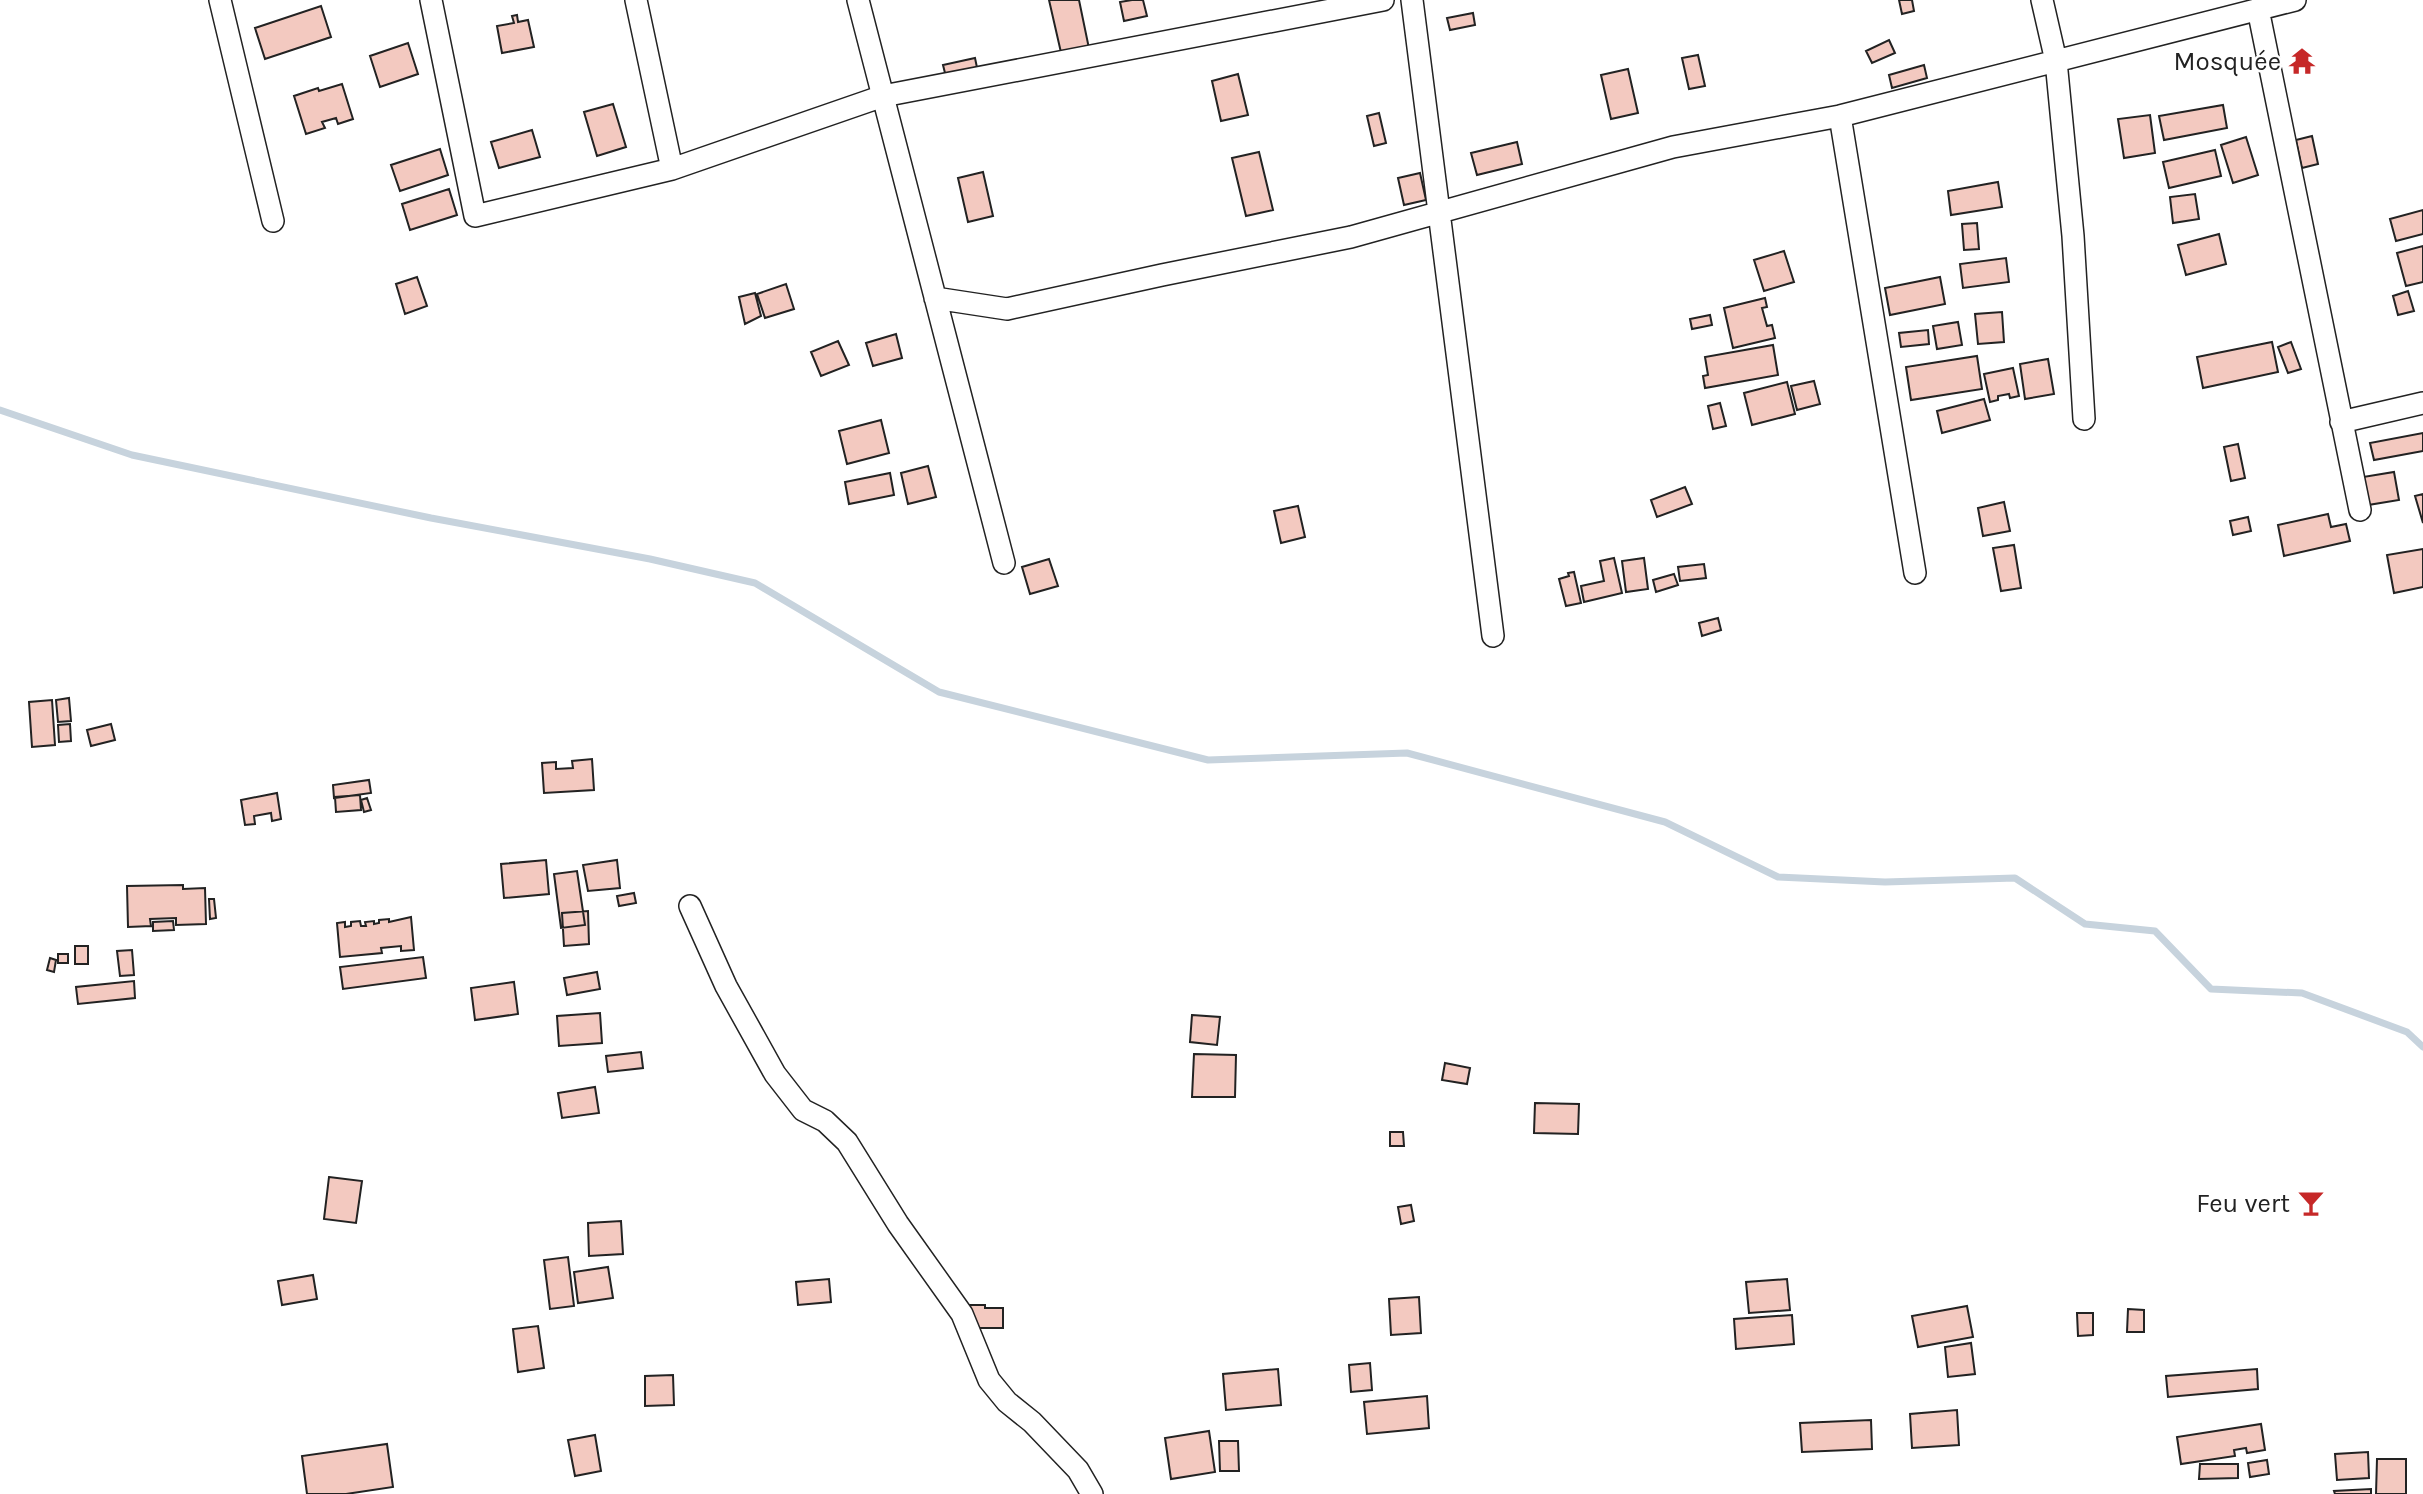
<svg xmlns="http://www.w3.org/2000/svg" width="2423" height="1494" font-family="Karla,sans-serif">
<rect width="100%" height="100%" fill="#fff"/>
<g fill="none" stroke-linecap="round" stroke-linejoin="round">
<!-- stream -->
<path stroke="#c7d3dd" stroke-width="7" d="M0 410 132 455 431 518 650 559 755 583 939 692 1208 760 1407 753 1665 822 1778 877 1885 882 2015 878 2085 924 2155 931 2211 989 2302 993 2407 1032 2423 1047"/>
</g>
<!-- building -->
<path fill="#f3c9c0" stroke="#222" stroke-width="2" d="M1049 0H1079L1092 63 1065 70Z
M1132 0H1143L1147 16 1124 21 1120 2Z
M1899 0H1912L1914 11 1902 14Z
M321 6 331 37 265 59 255 28Z
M1473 13 1475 25 1450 30 1447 18Z
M517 15 518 22 528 20 534 47 502 53 497 26 514 23 512 16Z
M1889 40 1895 53 1872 63 1866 51Z
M408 43 418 74 380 87 370 56Z
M1698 55 1705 86 1689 89 1682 58Z
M975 58 980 82 949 89 943 65Z
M1924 65 1927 78 1892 88 1889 75Z
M1628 69 1638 113 1611 119 1601 75Z
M1238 74 1248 115 1221 121 1212 81Z
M342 84 353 119 338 124 336 118 322 122 325 128 306 134 294 96 318 88 319 91Z
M613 104 626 147 597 156 584 112Z
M2223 105 2227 128 2164 140 2159 116Z
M1379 113 1386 143 1374 146 1367 116Z
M2150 115 2155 153 2124 158 2118 119Z
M532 130 540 157 499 168 491 142Z
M2312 136 2318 164 2302 168 2296 140Z
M2246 137 2258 175 2233 183 2221 145Z
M1517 142 1522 164 1477 175 1471 153Z
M440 149 448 175 400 191 391 165Z
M2215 150 2221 176 2169 188 2163 162Z
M1259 152 1273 210 1246 216 1232 158Z
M983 172 993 216 968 222 958 178Z
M1420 173 1426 200 1404 205 1398 178Z
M1998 182 2002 207 1951 215 1948 191Z
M449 189 457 215 410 230 402 204Z
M2195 194 2199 219 2173 223 2170 197Z
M2423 210V234L2396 241 2390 219Z
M1977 223 1979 249 1964 250 1962 224Z
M2219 234 2226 264 2186 275 2178 245Z
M2423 246V282L2406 286 2397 253Z
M1784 251 1794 282 1764 291 1754 260Z
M2006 258 2009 282 1963 288 1960 264Z
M417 277 427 306 405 314 396 284Z
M1940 277 1945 304 1890 315 1885 288Z
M786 284 794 309 765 318 757 294Z
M2408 291 2414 311 2398 315 2393 296Z
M755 293 761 316 745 324 739 297Z
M1765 298 1767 307 1762 308 1767 326 1772 325 1775 338 1733 348 1724 308Z
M2002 312 2004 342 1978 344 1975 314Z
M1710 315 1712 325 1692 329 1690 319Z
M1958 322 1962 345 1937 349 1933 326Z
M1928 330 1929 344 1901 347 1899 333Z
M896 334 902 358 873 366 866 343Z
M838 341 849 365 821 376 811 352Z
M2272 342 2278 372 2203 388 2197 357Z
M2291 342 2301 369 2288 373 2278 347Z
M1773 345 1778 375 1705 388 1703 376 1708 375 1705 357Z
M1977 356 1982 389 1911 400 1906 367Z
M2048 359 2054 394 2025 399 2020 364Z
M2013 368 2019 396 2010 398 2009 394 1998 396V400L1990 402 1984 374Z
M1814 381 1820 404 1797 410 1791 386Z
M1787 382 1795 414 1752 425 1744 393Z
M1984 399 1990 420 1942 433 1937 411Z
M1720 403 1726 426 1713 429 1708 406Z
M881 420 889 453 847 464 839 431Z
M2423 433V451L2374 460 2370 443Z
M2238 444 2245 478 2231 481 2224 447Z
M928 466 936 497 908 504 901 473Z
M2394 472 2399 500 2368 505 2363 477Z
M890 473 894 495 849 504 845 482Z
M1685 487 1692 504 1657 517 1651 500Z
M2423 494V523L2415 496Z
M2004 502 2010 531 1983 536 1978 508Z
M1298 506 1305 537 1281 543 1274 511Z
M2328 514 2331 527 2346 524 2350 541 2284 556 2278 525Z
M2248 517 2251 531 2233 535 2230 521Z
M2014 545 2021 588 2001 591 1993 548Z
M2423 549V587L2394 593 2387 555Z
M1614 558 1622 593 1584 602 1581 586 1604 581 1600 561Z
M1644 558 1648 589 1626 592 1622 561Z
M1049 559 1058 586 1030 594 1022 567Z
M1704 564 1706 578 1680 581 1678 567Z
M1574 572 1581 603 1566 606 1559 579 1569 576 1568 573Z
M1674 574 1678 585 1656 592 1653 580Z
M1718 618 1721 630 1702 636 1699 623Z
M69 698 71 721 58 722 56 700Z
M52 700 55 745 32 747 29 702Z
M70 724 71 741 59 742 58 725Z
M111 724 115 740 91 746 87 730Z
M592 759 594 790 544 793 542 763 556 762V769L573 768 572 761Z
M369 780 371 793 334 798 333 785Z
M277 793 281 819 272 821 271 813 254 816 255 824 245 825 241 800Z
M360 795 361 810 336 812 335 797Z
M367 798 371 810 364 812 361 800Z
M546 860 549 894 504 898 501 864Z
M617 860 620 888 588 891 583 865Z
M577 871 585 925 561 928 554 874Z
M183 885V889L205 888 206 924 176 925V918L150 919 151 926 128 927 127 886Z
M634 893 636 903 619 906 617 896Z
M209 899H214L216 918 210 919Z
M588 911 589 944 564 946 562 913Z
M411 917 414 950 401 951V946L381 948 382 953 340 957 337 923 345 922V927L351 926V922L360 921 361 926H366L365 922 374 921V924L379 923V920L389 919V922Z
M173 921 174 930 153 931V922Z
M75 946H88V964H75Z
M132 950 134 975 120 976 117 951Z
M58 954H68V963H58Z
M423 957 426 978 343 989 340 967Z
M50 958 56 960 54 972 47 970Z
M597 972 600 989 567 995 564 978Z
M134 981 135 998 78 1004 76 987Z
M514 982 518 1014 475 1020 471 988Z
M600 1013 602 1043 559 1046 557 1016Z
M1192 1015 1220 1017 1217 1045 1190 1042Z
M641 1052 643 1068 608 1072 606 1056Z
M1194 1054 1236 1055 1235 1097H1192Z
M1445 1063 1470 1068 1467 1084 1442 1080Z
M595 1087 599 1113 562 1118 558 1093Z
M1535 1103 1579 1104 1578 1134 1534 1133Z
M1390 1132H1403L1404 1146H1390Z
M329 1177 362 1181 356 1223 324 1219Z
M1411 1205 1414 1221 1401 1224 1398 1207Z
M621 1221 623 1254 589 1256 588 1223Z
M568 1257 574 1306 550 1309 544 1260Z
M608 1267 613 1298 578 1303 574 1272Z
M313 1275 317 1299 282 1305 278 1281Z
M829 1279 831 1302 798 1305 796 1282Z
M1787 1279 1790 1310 1749 1313 1746 1282Z
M1419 1297 1421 1333 1391 1335 1389 1299Z
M956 1305H985V1308H1003V1328H956Z
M1967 1306 1973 1337 1918 1347 1912 1316Z
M2128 1309 2144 1310V1332H2127Z
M2077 1313H2093V1335L2078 1336Z
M1792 1315 1794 1344 1736 1349 1734 1319Z
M538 1326 544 1368 518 1372 513 1329Z
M1971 1343 1975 1374 1948 1377 1945 1347Z
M1370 1363 1372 1390 1351 1392 1349 1365Z
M1278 1369 1281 1405 1226 1410 1223 1374Z
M2257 1369 2258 1389 2168 1397 2166 1376Z
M673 1375 674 1405 645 1406V1376Z
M1427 1396 1429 1428 1367 1434 1364 1402Z
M1957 1410 1959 1445 1912 1448 1910 1414Z
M1871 1420 1872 1449 1802 1452 1800 1423Z
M2261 1424 2265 1450 2247 1453 2246 1448 2234 1450 2235 1456 2181 1464 2177 1437Z
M1209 1431 1215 1472 1171 1479 1165 1438Z
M595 1435 601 1471 575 1476 568 1440Z
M1219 1441H1238L1239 1471H1220Z
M387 1444 393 1487 346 1494H307L302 1456Z
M2368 1452 2369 1478 2337 1480 2335 1454Z
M2377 1459H2406V1494H2376Z
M2267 1460 2269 1474 2250 1477 2248 1463Z
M2200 1464H2238V1478L2199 1479Z
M2371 1489V1494H2335L2334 1491Z"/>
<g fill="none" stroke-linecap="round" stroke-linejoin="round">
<defs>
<path id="street" d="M220 0 273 221
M431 0 475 216 672 169 883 96 1383 0
M636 0 672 169
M858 0 1004 563
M1412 0 1493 636
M2042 0 2056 61 2073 236 2084 419
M2258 9 2360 510
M1840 116 1915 573
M935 298 1007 309 1162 275 1351 237 1673 147 1840 116 2295 0
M2341 422 2423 403
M690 906 726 986 775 1074 803 1110 825 1121 847 1142 898 1224 962 1314 989 1380 1007 1402 1032 1422 1078 1470 1092 1494"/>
</defs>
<!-- street casing -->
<use href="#street" stroke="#222" stroke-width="24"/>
<!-- street -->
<use href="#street" stroke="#fff" stroke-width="21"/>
</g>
<!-- icons -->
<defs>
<symbol id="temple-bare" viewBox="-9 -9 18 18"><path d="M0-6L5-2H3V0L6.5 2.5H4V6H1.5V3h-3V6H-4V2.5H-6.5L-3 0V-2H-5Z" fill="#c62828" stroke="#fff" stroke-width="2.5" paint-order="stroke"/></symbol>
<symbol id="bar-bare" viewBox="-9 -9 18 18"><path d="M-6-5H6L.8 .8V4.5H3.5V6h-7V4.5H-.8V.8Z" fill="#c62828" stroke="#fff" stroke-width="2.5" paint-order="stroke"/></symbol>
</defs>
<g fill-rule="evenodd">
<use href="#temple-bare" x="2283" y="42" width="38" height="38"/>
<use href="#bar-bare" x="2292" y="1184" width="38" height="38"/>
</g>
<g text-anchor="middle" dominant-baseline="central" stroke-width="5" stroke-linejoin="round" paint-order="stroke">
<!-- poi labels -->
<g font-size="26" fill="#222" stroke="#fff" text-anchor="end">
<text x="2281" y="61">Mosquée</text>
<text x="2290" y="1203">Feu vert</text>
</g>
</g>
</svg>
